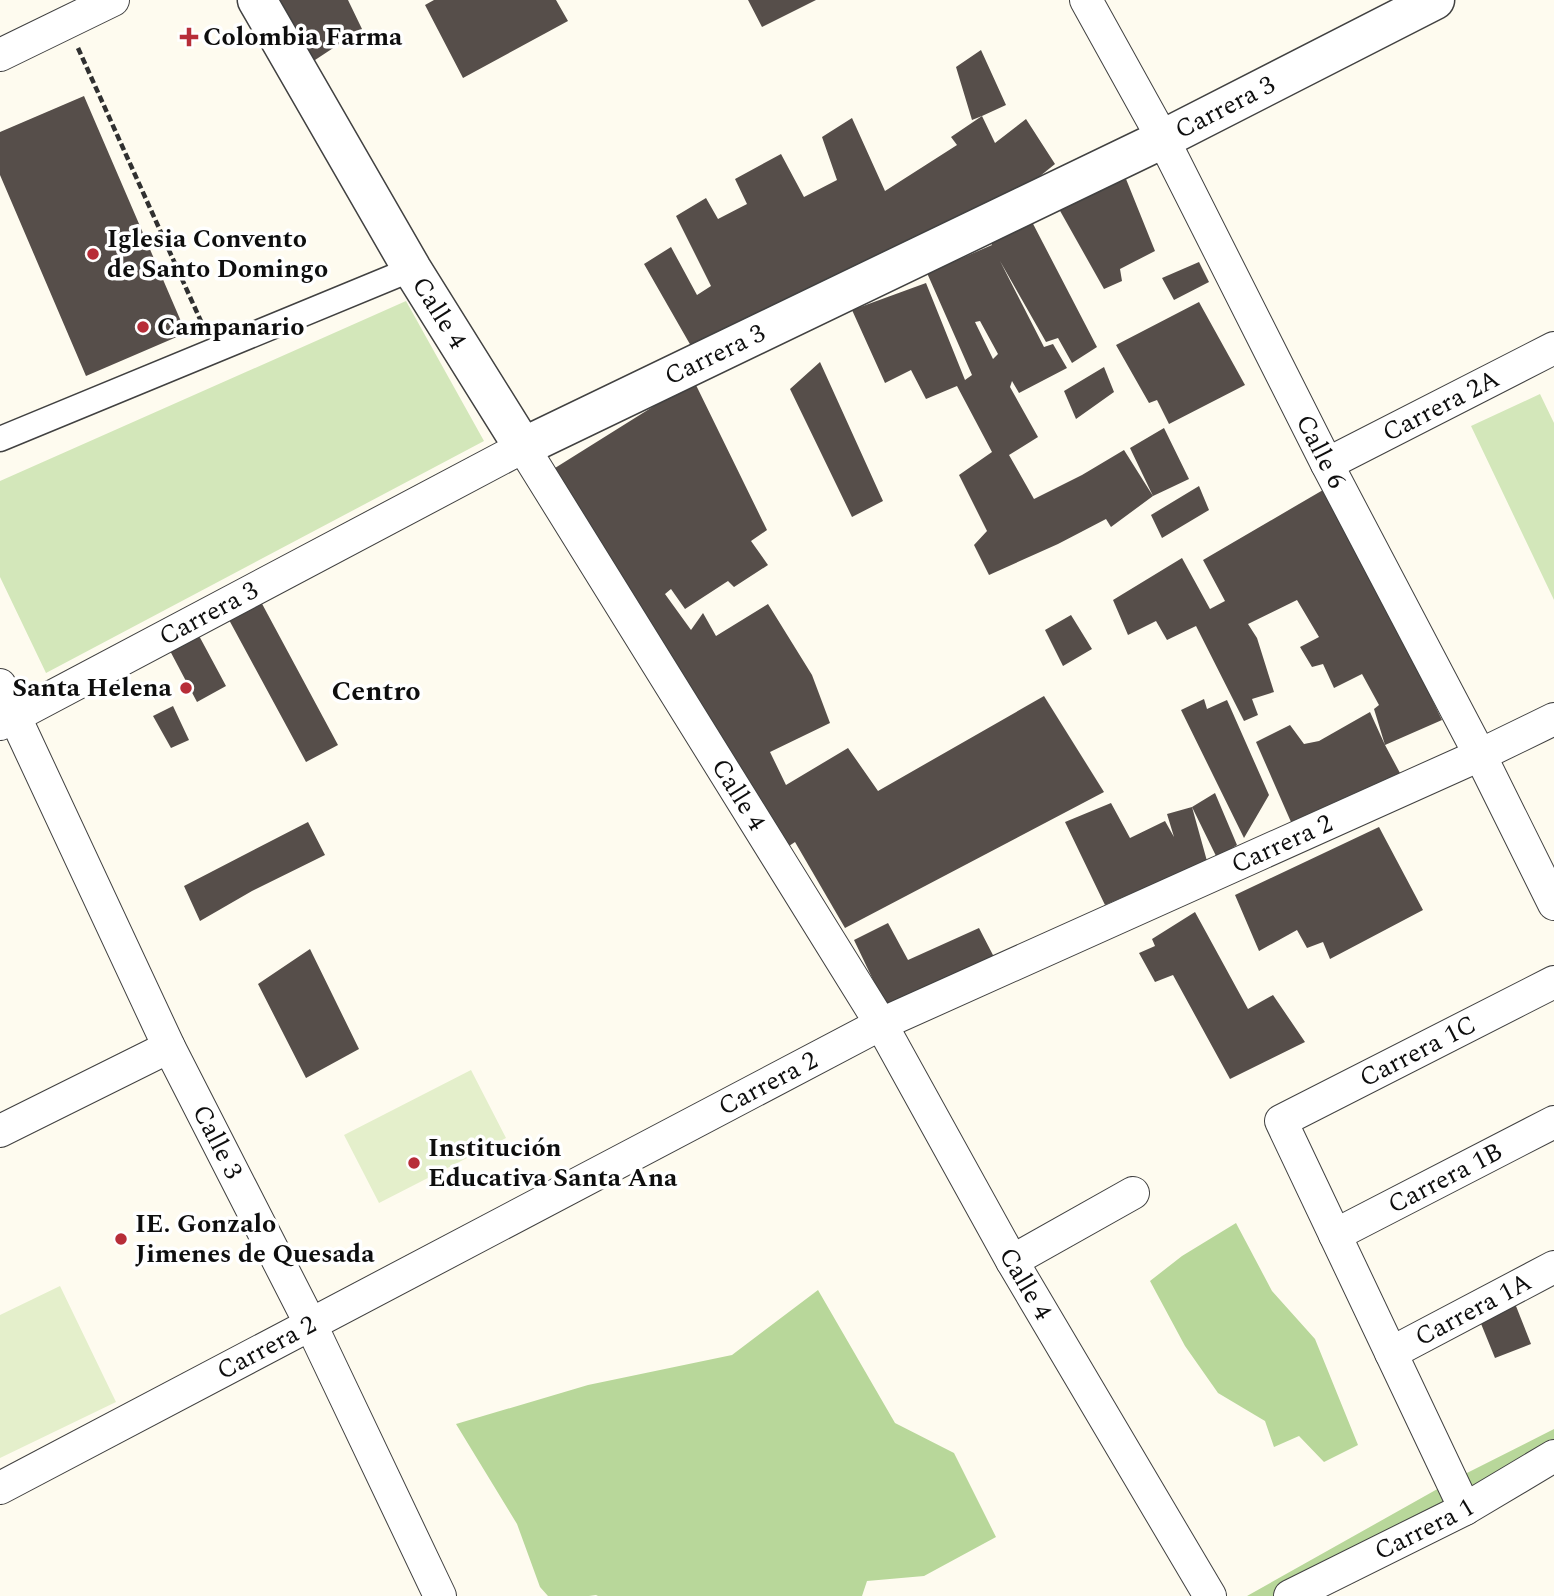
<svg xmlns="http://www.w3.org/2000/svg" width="1554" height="1596" font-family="Spectral,serif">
<rect width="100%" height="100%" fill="#fefbef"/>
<!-- green -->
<path fill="#d3e7ba" d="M406 301 484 441 46 673 0 577V481Z
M1540 394 1554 423V600L1471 426Z"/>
<!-- forest -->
<path fill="#b8d79a" d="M1236 1223 1272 1291 1315 1339 1358 1445 1324 1462 1299 1436 1274 1447 1265 1421 1218 1393 1185 1346 1150 1281 1182 1256Z
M818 1290 895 1423 954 1453 996 1537 924 1576 867 1581 862 1596H598L596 1595 589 1596H548L540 1587 517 1524 456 1424 588 1385 732 1355Z
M1554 1429V1460L1289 1596H1247L1457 1478Z"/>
<!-- pitch -->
<path fill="#e4efcb" d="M471 1070 506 1138 379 1203 344 1135Z
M60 1286 116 1402 0 1458V1315Z"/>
<!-- building -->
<path fill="#564e4a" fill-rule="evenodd" d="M280 0H348L362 29 312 62Z
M434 0H556L568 21 463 78 425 5Z
M748 0H816L762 27Z
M981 50 1006 105 982 116 995 143 1026 119 1055 164 1019 193 691 346 644 264 671 247 697 295 711 286 676 216 706 198 718 219 747 204 735 179 781 154 804 197 837 180 822 137 852 118 885 191 957 145 951 137 982 116 972 120 956 67Z
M84 96 186 333 86 376 0 175V132Z
M1126 179 1155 251 1120 269 1122 281 1104 289 1059 209Z
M1030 218 1097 347 1072 363 1058 338 1046 342 1000 261 1044 347 1053 344 1067 368 1019 393 1012 381 1010 387 1038 437 1009 455 1034 499 1082 475 1124 450 1153 496 1111 527 1106 519 1058 544 989 575 974 545 987 531 959 475 992 452 957 386 926 399 911 370 885 383 852 310 926 283 965 380 972 375 927 273 992 245 989 239ZM980 321 998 354 993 359 975 322Z
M1199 262 1209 282 1174 300 1162 278Z
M1199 302 1245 385 1169 424 1157 400 1149 403 1116 345Z
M820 362 883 501 852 517 790 389Z
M1104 367 1114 392 1076 419 1064 391Z
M694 381 767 530 751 541 768 565 734 587 728 581 685 609 671 589 665 594 691 630 703 613 716 636 768 604 812 675 830 723 770 752 786 785 848 748 878 791 1044 696 1104 792 845 928 795 842 789 846 555 468Z
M1164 428 1189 479 1153 496 1130 448Z
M1199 486 1209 510 1162 538 1151 515Z
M1323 490 1360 550 1442 720 1385 745 1400 773 1291 822 1256 742 1290 725 1304 744 1319 741 1370 712 1385 745 1374 709 1379 705 1362 674 1334 688 1323 664 1312 667 1300 647 1319 637 1297 600 1248 624 1257 638 1274 692 1252 699 1258 715 1244 721 1196 626 1167 640 1156 621 1128 635 1113 600 1182 558 1210 609 1225 601 1203 560Z
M260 600 338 745 306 762 228 618Z
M1071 615 1092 649 1063 666 1045 630Z
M197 632 226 686 197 702 168 647Z
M1204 699 1207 709 1227 700 1269 795 1244 838 1181 710Z
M173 706 189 740 171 748 153 716Z
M1215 793 1237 845 1217 858 1192 807Z
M1111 803 1130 838 1165 821 1174 837 1167 814 1192 807 1207 861 1105 905 1065 822Z
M308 822 325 855 252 891 200 921 184 886Z
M1379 827 1423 910 1330 959 1323 942 1307 948 1297 930 1259 951 1235 895Z
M1195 912 1248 1009 1273 995 1305 1042 1230 1079 1173 975 1155 982 1139 953 1155 946 1152 939Z
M888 923 908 960 979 928 994 957 887 1009 854 940Z
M310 949 359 1049 306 1078 258 984Z
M1512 1296 1531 1344 1495 1358 1475 1309Z"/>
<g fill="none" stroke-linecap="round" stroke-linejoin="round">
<defs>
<path id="pedestrian" d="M0 439 412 269"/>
<g id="minor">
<path id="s1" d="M1086 0 1163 139 1327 464 1480 755 1554 904"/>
<path d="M0 55 113 0"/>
<path id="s2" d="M1327 464 1554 348"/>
<path id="s3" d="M0 685 169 1047 311 1325 440 1596"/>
<path id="s4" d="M0 724 523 447 881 1024 1012 1261 1210 1596"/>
<path d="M0 1131 169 1047"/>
<path id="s5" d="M1335 1235 1554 1122"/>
<path d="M1012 1261 1133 1193"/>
<path id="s6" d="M1391 1353 1554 1267"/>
<path id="s7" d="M0 1488 881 1024 1480 755 1554 719"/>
<path id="s8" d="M1465 1509 1281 1121 1554 982"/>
<path id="s9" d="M1290 1596 1465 1509 1554 1456"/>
</g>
<g id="tertiary">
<path id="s10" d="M257 0 412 269 523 447 1163 139 1435 0"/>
</g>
</defs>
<!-- pedestrian casing -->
<use href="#pedestrian" stroke="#414141" stroke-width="27"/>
<!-- minor casing -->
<use href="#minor" stroke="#414141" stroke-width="34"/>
<!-- tertiary casing -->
<use href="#tertiary" stroke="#414141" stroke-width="41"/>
<!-- path -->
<path stroke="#303030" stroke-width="4.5" stroke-dasharray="7 3.5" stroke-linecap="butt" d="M78 48 204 328"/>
<!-- pedestrian -->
<use href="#pedestrian" stroke="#fff" stroke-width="24"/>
<!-- minor -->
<use href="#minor" stroke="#fff" stroke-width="32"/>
<!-- tertiary -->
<use href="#tertiary" stroke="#fff" stroke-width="38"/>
</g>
<!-- markers -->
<g fill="#b72d38" stroke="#fff" stroke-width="2.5">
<path d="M185.5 26.5h7v7h7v7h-7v7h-7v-7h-7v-7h7z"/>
<circle cx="93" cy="254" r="7"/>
<circle cx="143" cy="327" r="7"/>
<circle cx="186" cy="688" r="7"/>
<circle cx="414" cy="1163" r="7"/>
<circle cx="121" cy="1239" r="7"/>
</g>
<g text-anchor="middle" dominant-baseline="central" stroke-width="7" stroke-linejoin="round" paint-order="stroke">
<!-- poi labels -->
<g font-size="26" font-weight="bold" fill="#0e0e0e" stroke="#fff" text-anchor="start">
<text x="203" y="37">Colombia Farma</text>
<text x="107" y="239">Iglesia Convento<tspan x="107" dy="30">de Santo Domingo</tspan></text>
<text x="157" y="327">Campanario</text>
<text x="172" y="688" text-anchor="end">Santa Helena</text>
<text x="428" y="1148">Institución<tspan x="428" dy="30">Educativa Santa Ana</tspan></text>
<text x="135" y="1224">IE. Gonzalo<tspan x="135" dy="30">Jimenes de Quesada</tspan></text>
</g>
<!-- street labels -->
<g font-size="26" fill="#0e0e0e" stroke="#fff">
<text stroke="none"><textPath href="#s10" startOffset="1300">Carrera 3</textPath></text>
<text stroke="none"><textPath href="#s10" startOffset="362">Calle 4</textPath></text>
<text stroke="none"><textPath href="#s10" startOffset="733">Carrera 3</textPath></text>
<text stroke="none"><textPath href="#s2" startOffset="128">Carrera 2A</textPath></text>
<text stroke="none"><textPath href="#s1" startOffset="509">Calle 6</textPath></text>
<text stroke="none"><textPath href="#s4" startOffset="236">Carrera 3</textPath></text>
<text stroke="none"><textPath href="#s4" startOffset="1001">Calle 4</textPath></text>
<text stroke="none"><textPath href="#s7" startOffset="1435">Carrera 2</textPath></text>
<text stroke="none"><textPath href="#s8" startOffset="583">Carrera 1C</textPath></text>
<text stroke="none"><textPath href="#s7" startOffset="868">Carrera 2</textPath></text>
<text stroke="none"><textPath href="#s3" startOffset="506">Calle 3</textPath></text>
<text stroke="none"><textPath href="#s5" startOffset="124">Carrera 1B</textPath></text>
<text stroke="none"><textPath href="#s4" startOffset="1568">Calle 4</textPath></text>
<text stroke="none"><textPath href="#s6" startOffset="93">Carrera 1A</textPath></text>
<text stroke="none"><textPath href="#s7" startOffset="301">Carrera 2</textPath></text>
<text stroke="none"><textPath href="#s9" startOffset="150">Carrera 1</textPath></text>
</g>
<!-- neighbourhood labels -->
<g font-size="28" font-weight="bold" fill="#0e0e0e" stroke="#fff">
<text x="376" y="691">Centro</text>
</g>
</g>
</svg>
